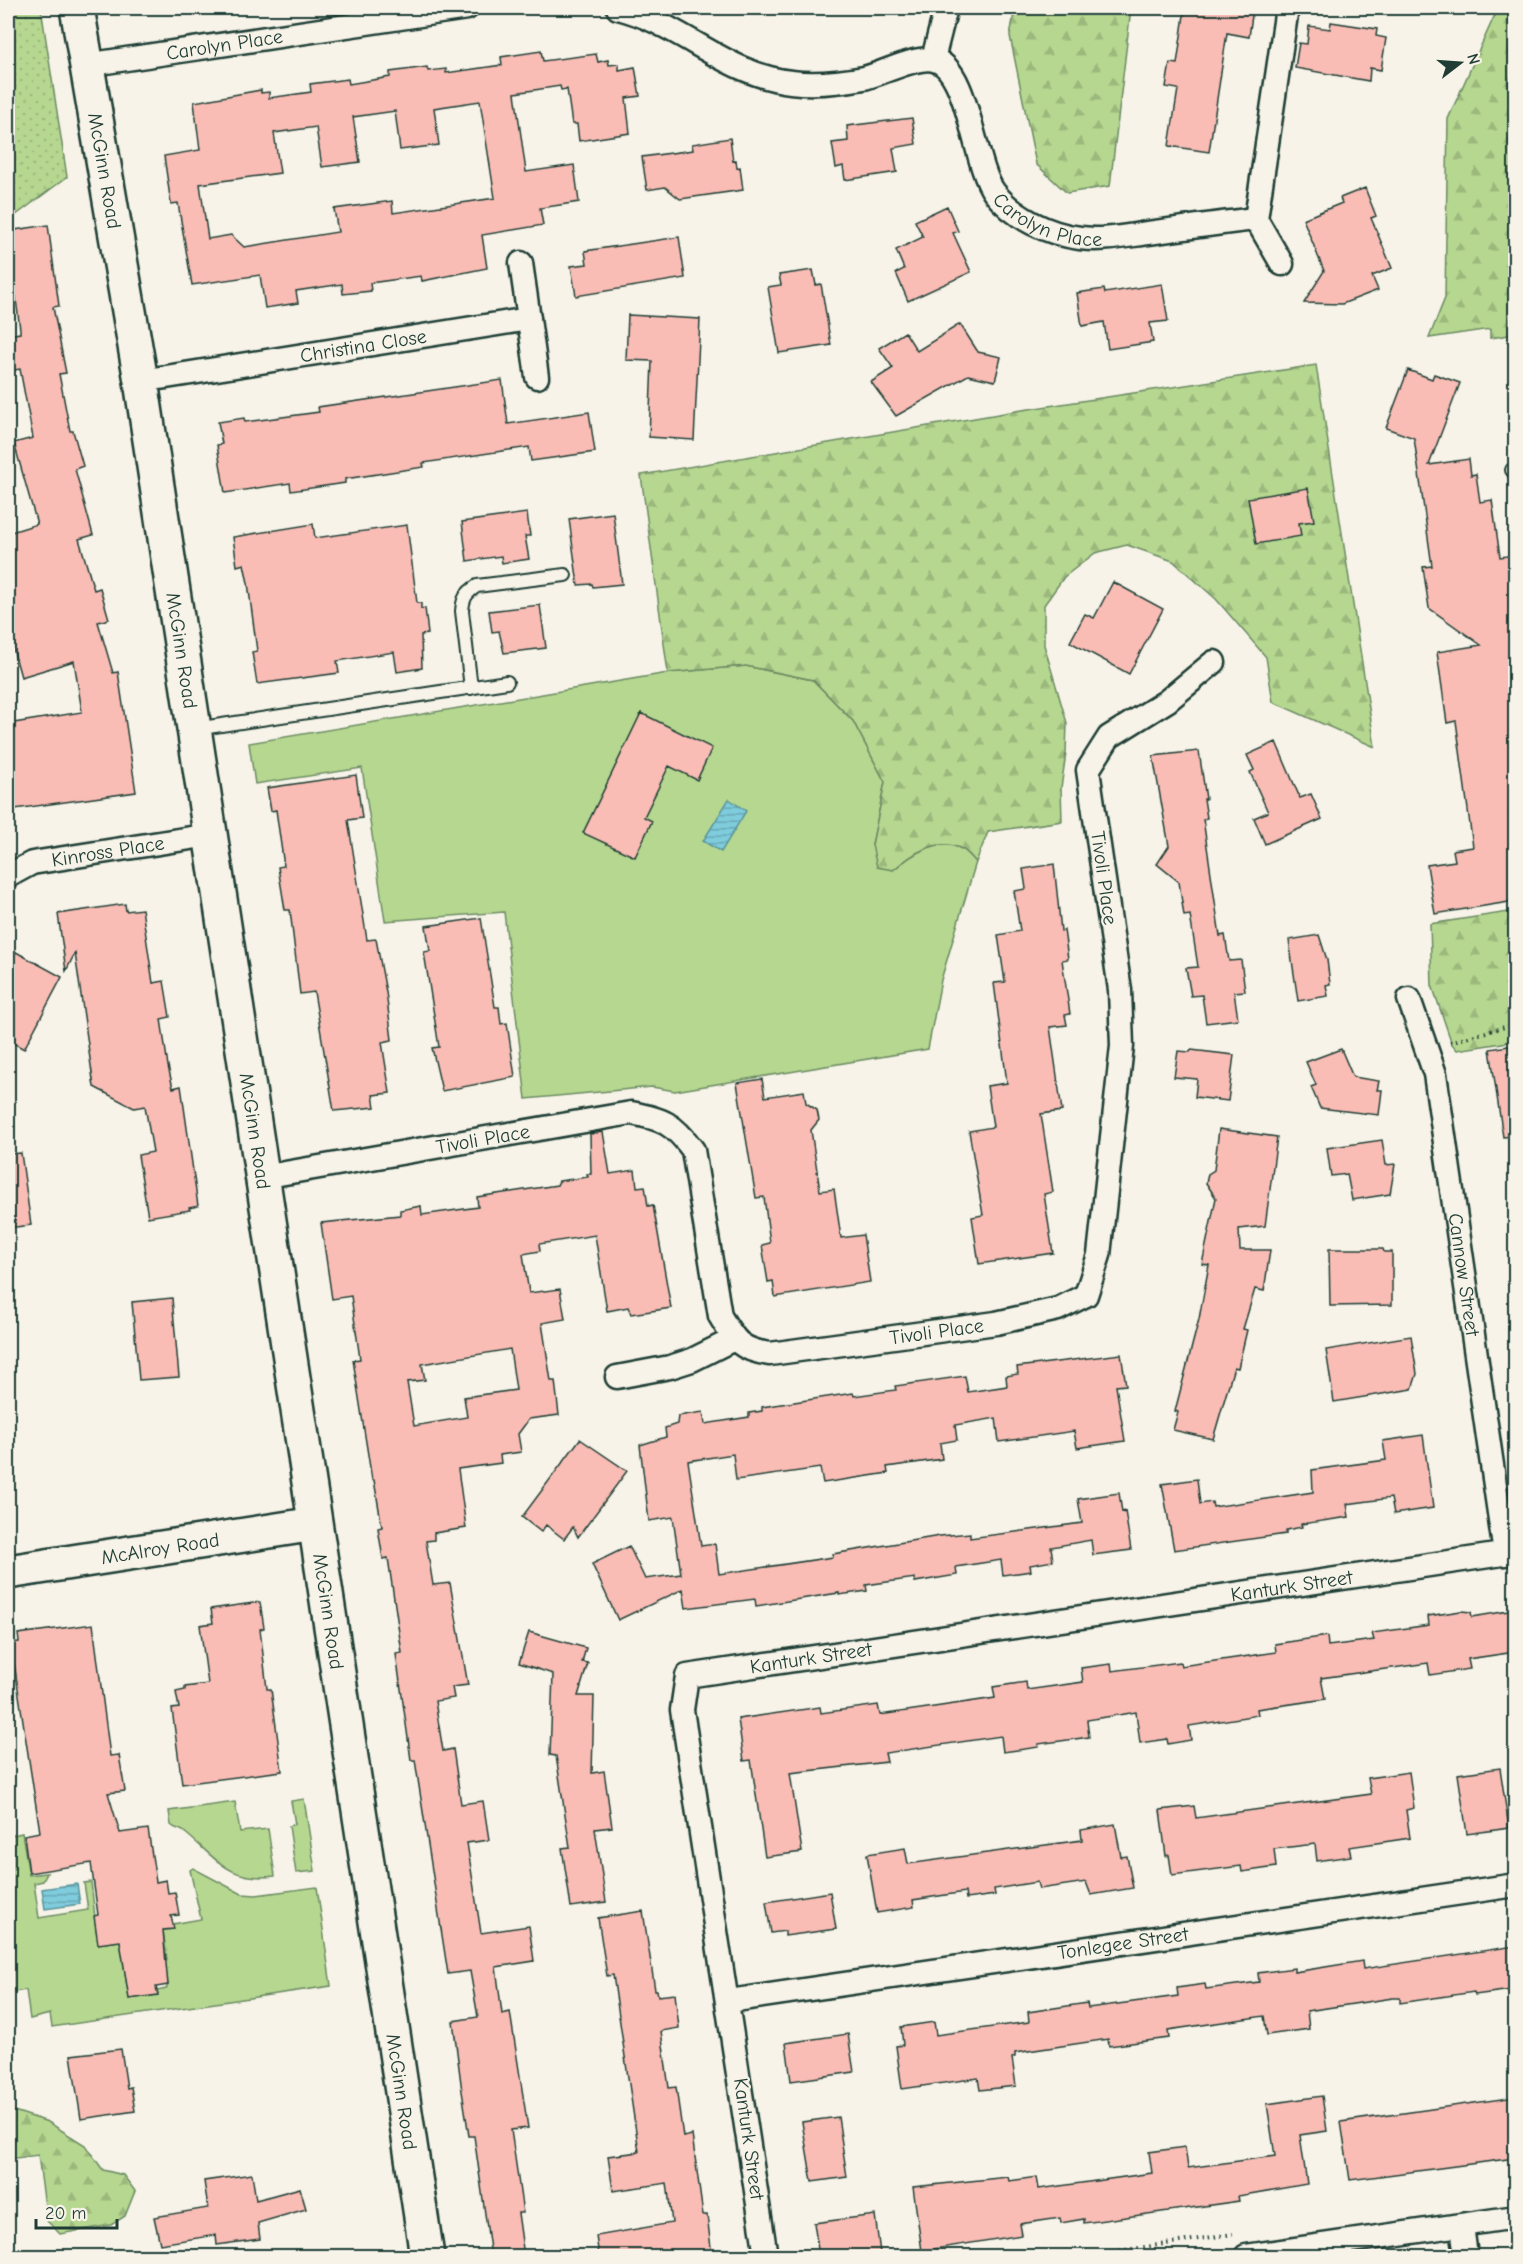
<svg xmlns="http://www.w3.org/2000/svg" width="1523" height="2264" font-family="'Comic Neue',sans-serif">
<defs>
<pattern id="forest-firs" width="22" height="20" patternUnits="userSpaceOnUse" patternTransform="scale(1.5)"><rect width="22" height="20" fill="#b6d790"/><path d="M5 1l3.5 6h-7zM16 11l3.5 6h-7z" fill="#9cb97d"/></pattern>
<pattern id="park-dots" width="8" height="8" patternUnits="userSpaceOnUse" patternTransform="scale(1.5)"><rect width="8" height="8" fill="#b6d790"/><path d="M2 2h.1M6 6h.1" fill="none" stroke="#9cb97d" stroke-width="1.8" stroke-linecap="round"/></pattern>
<pattern id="water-rules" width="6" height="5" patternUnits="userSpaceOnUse" patternTransform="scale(1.5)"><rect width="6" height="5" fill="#7fccdd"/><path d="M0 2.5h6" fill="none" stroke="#67a7b4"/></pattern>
</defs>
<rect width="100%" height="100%" fill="#f7f3e8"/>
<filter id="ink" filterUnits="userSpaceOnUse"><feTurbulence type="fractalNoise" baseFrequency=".0167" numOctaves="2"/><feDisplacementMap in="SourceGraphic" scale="12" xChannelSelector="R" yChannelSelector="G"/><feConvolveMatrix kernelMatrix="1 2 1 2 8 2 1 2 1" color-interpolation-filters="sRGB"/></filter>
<g filter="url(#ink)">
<!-- green -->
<path fill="#b6d790" stroke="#6a8a62" stroke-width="1.5" d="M746 666 813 680 853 721 885 782 872 845 893 870C911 855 937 836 962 849 967 851 972 858 976 862L941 980 928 1049 675 1091 652 1087 526 1099 504 912 385 921 362 768 255 784 249 743 668 673Z
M304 1799 315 1871 296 1873 289 1826 295 1824 291 1801Z
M235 1802 240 1832 268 1829 275 1876C227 1882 217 1858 183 1831 178 1828 175 1829 171 1825L169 1811Z
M22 1833 29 1875 47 1873 43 1881 34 1883 39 1918 88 1910 84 1883 91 1882 98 1944 120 1941 129 1999 157 1995V1991L166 1989 168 1985 164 1961 167 1960 163 1930 173 1929V1924L201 1919 190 1870 193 1868 242 1894 256 1895 317 1887 331 1986 52 2027 50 2014 30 2019 26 1990 8 1993V1836Z"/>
<!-- forest -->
<path fill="url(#forest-firs)" stroke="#6a8a62" stroke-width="1.5" d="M1015 8H1131L1110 186 1067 193 1036 164 1010 36Z
M1498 8H1515V334L1490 338V329L1429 338 1445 298 1448 119Z
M1316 365 1375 747 1273 702 1266 657 1216 599 1173 561 1127 545 1095 553 1064 577 1044 605V645L1067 723 1066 753 1061 788 1062 821 988 832 976 862C972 858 967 851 962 849 936 836 911 855 893 870L877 867 872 845 885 782 853 721 813 680 746 666 668 673 641 475 1016 411Z
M1515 911V1041L1457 1050 1452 1044 1432 985 1430 924Z
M8 2109 48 2122 85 2145 103 2170 123 2175 135 2191 125 2216 111 2225 60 2234 47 2221 38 2155 8 2159Z"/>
<!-- park -->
<path fill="url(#park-dots)" stroke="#6a8a62" stroke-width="1.5" d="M25 8H41L67 177 8 221V11Z"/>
<!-- water -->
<path fill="url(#water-rules)" stroke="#599399" stroke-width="1.5" d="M729 799 746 811 721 852 703 841Z
M77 1884 80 1904 45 1909 42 1889Z"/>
<!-- building -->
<path fill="#f9bdb5" stroke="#1f3d34" stroke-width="1.5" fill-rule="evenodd" d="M1185 8H1253L1249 37 1227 33 1209 152 1169 146 1178 89 1166 87 1170 63 1177 64Z
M1331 22 1377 29 1376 36 1386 38 1381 70 1370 68 1369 81 1295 68 1299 43 1307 44 1309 26 1330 29Z
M541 51 543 61 596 54 598 62 608 60 609 65 619 64V70L635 67 640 96 626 98 630 133 579 141 577 124H572L567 89 561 90 560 86 515 93 526 172 574 165 579 202 540 208 543 225 482 235 487 268 422 281 421 276 370 283 371 291 343 294 342 284 296 291 298 303 265 308 260 275 192 285 178 203 171 204 164 156 200 150 194 102 261 90V93L269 92V98L311 92 310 84 348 79 349 84 390 77V72L427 67 428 71 446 69V73L502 65 501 57ZM480 101 495 198 393 213 392 201 334 209 338 232 244 247 231 235 208 239 200 184 280 173 274 133 316 127 322 167 360 162 353 117 395 111 400 150 439 145 434 108Z
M912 118 916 144 893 148 897 172 845 180 843 166 836 168 832 143 848 141 847 126Z
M730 138 733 161 736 160 737 168 740 167 743 190 680 199 665 187 647 190 642 157 693 150 692 144Z
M1365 188 1376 216 1371 218 1392 268 1372 276 1378 290 1342 304 1304 303 1324 271 1303 219 1342 203 1340 198Z
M947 206 958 231 953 233 971 272 908 301 896 273 904 269 896 250 923 237 915 221Z
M48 225 59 306 53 307 66 373 59 374 70 431H73L83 466 75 469 93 535 79 539 94 590 100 588 109 619 98 622 113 673 118 672 136 792 8 810V724L82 712 74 661 21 677 8 631V533L37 524 14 443 33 438 20 369 8 371V335L20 333V329L11 262 8 263V231Z
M679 237 685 278 576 296 571 266 587 264 585 251Z
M813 270 816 285 821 284 831 345 779 353 768 287 781 285 779 275Z
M1162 284 1168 321 1150 323 1153 342 1108 349 1104 322 1082 326 1077 293 1104 289 1105 293Z
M628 315 700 319 694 440 649 437 652 361 626 360Z
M960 324 978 352 1001 357 995 381 968 375 896 416 871 382 893 368 879 348 905 332 917 351Z
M1408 370 1432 379 1434 374 1460 383 1429 465 1469 459 1471 475 1476 474 1480 502 1492 500 1500 557 1515 555V810L1509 811 1515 857V901L1435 914 1427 865 1455 861 1453 850 1473 847 1456 721 1447 723 1437 652 1481 645 1429 608 1423 567 1432 566 1414 438 1386 428Z
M502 380 508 424 589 412 595 452 531 461 529 447 423 463 424 467 345 479V483L291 491 290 483 225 493 217 445 222 444 218 422 244 418 245 422 319 412 318 407Z
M1308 488 1314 521 1299 523 1301 536 1256 544 1248 498Z
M527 513 530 536H525L529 559 502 563 501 556 467 561 462 522Z
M613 513 622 584 593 587 592 584 578 585 569 519Z
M313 524 315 538 407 525 417 603H421V609L425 608 428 634 421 635 422 668 397 672 394 652 337 661 339 673 257 684 252 652 257 651 248 583 244 564 237 566 233 537Z
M1113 582 1163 609 1129 674 1070 642 1085 614 1094 618Z
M540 605 546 648 504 653 499 631 492 632 489 611Z
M641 713 712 748 697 780 669 766 644 817 652 821 635 857 583 833Z
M1276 742 1300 798 1311 794 1322 819 1265 844 1254 818 1268 812 1250 772 1254 770 1247 755Z
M1199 751 1206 799H1204L1207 818 1203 819 1220 936 1225 935 1229 961 1241 960 1245 991 1234 992 1238 1019 1206 1023 1202 995 1191 996 1186 968 1198 967 1190 915 1184 916 1179 882 1157 864 1169 846 1153 756Z
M356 775 362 818 348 820 367 940 376 939 386 992 392 1040 382 1042 390 1093 373 1095 375 1107 334 1111 314 992 300 994 290 910H285L278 867 284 866 276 810 271 811 267 788Z
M1054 864 1061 931 1064 930 1068 959 1062 960 1070 1014 1065 1015 1067 1025 1050 1027 1062 1111 1041 1114 1053 1192 1044 1194 1053 1253 979 1264 972 1217 983 1215 969 1131 993 1127 987 1086 1007 1083 994 983 1005 982 998 935 1020 931 1014 891 1026 889 1023 869Z
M125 904 126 911 142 909 153 983 164 981 170 1017 161 1019 168 1066 173 1088 181 1086 198 1206 189 1208 190 1210 148 1217 138 1155 153 1152 145 1106 134 1108 94 1087 75 953 66 971 58 914Z
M481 918 495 1007H499L501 1024 507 1023 515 1077 442 1091 432 1048 439 1047 424 952 430 951 426 926Z
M1319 935 1327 960 1330 984 1326 985 1328 996 1298 1001 1289 940Z
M16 952 62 977 24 1049 8 1040V968Z
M1515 1045V1136L1503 1137 1490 1049Z
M1341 1049 1353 1077 1379 1081 1377 1090H1382L1379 1115 1320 1108 1311 1087 1316 1085 1306 1062Z
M1191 1050 1234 1055 1228 1101 1195 1097 1197 1079 1174 1077 1178 1051 1190 1052Z
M762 1079 765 1097 804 1091 806 1103 817 1110 819 1120 811 1130 820 1191 834 1189 841 1238 863 1235 870 1282 775 1297 773 1281 768 1282 762 1245 770 1243 764 1197 756 1198 737 1083Z
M1219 1129 1277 1137 1265 1226 1239 1229 1240 1250H1270L1264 1291 1255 1289 1243 1329 1247 1330 1238 1368 1234 1367 1213 1439 1173 1430 1178 1412 1175 1411 1199 1319 1209 1265 1202 1264 1216 1198 1206 1183 1208 1174 1214 1170Z
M603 1132 610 1174 635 1170 637 1187 645 1186 648 1206 653 1205 671 1308 631 1314 628 1307 607 1311 595 1235 539 1244 540 1251 523 1254 529 1293 560 1289 565 1319 542 1323 551 1381H555L559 1415 529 1419 518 1434 521 1452 500 1455 501 1463 458 1469 466 1528 434 1533V1540L426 1541 433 1585 450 1583 468 1685 452 1687 454 1698 435 1701 443 1751 453 1749 461 1804 483 1801 489 1840 467 1843 481 1933 529 1926 534 1961 496 1967 502 2014 510 2012 528 2128 511 2130 523 2213H518L524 2256H491L474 2136H469L462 2091 453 2021 478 2017 470 1971 448 1974 415 1760H411L406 1724 396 1654 402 1653 388 1558 383 1559 378 1528 382 1527 374 1480H372L353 1360 360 1359 351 1296 332 1299 321 1223 400 1215V1210L421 1206 422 1215 478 1207 477 1197 557 1185 559 1181 588 1177 587 1174H591L590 1134ZM510 1349 516 1390 464 1397 467 1417 414 1426 407 1382 425 1380 422 1364Z
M1382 1140 1386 1165 1395 1164 1390 1194 1352 1200 1347 1174 1331 1176 1327 1148Z
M21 1153 31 1225 8 1228V1154Z
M1329 1249H1383L1384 1252H1392V1305L1330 1306Z
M172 1298 179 1377 139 1380 132 1302Z
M1411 1336 1417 1374 1412 1389 1334 1402 1326 1350Z
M1121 1354 1126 1385 1116 1386 1125 1441 1077 1448 1074 1431 999 1442 996 1418 955 1425 957 1440 940 1443 942 1459 887 1467 888 1473 823 1483 820 1468 736 1480 733 1454 688 1461 701 1546 715 1544 719 1574 833 1557V1554L940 1536 970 1533V1538L1082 1523 1078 1499 1119 1493 1122 1512 1125 1511 1131 1550 1093 1555 1091 1540 1051 1547 1053 1561 1030 1565 1031 1571 1003 1575 1001 1560 956 1567 957 1575 915 1582V1578L866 1585 867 1591 839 1595V1593L756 1606 755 1599 686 1608 683 1589 618 1620 592 1564 629 1546 645 1579 681 1574 673 1517 649 1521 640 1445 666 1437 665 1428 677 1424 678 1416 703 1412 705 1424 749 1417V1413L762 1411V1407L853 1393 854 1396 896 1390 895 1386 965 1376 968 1392 1007 1386 1006 1376 1018 1374 1017 1367Z
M1423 1435 1433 1508 1394 1514 1391 1498 1347 1504 1349 1517 1301 1524 1302 1527 1286 1530V1534L1174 1550 1162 1484 1197 1479 1200 1504 1212 1502 1213 1507 1313 1492 1312 1470 1386 1460 1383 1441Z
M580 1439 627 1471 578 1537 573 1527 564 1539 546 1525 541 1532 522 1517Z
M260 1602 264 1628 260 1629 267 1689H271L282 1771 182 1784 172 1709 179 1708 176 1692 185 1690V1687L208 1684 200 1625 213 1623 211 1609Z
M1515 1610V1652L1468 1659 1470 1669 1430 1675 1428 1663 1321 1678 1325 1699 1257 1709 1258 1715 1189 1726 1191 1740 1168 1744 1167 1739 1140 1743 1136 1712 1087 1720 1089 1737 1038 1744 1039 1747 1003 1752 1001 1736 885 1753 887 1762 790 1773 802 1852 765 1857 751 1760 744 1761 738 1719 820 1707 821 1713 878 1705 880 1715 995 1698 993 1687 1026 1682 1027 1690 1083 1682 1081 1668 1111 1664 1112 1671 1180 1662 1181 1666 1276 1652 1275 1644 1327 1636 1328 1646 1374 1640 1372 1633 1429 1625 1428 1616 1461 1611 1471 1612 1472 1617Z
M93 1624 110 1756 119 1755 125 1791 108 1793 120 1833 148 1829 156 1882 166 1880 168 1893 175 1892 179 1915 171 1916 174 1929 163 1930 168 1985 156 1987 158 1995 129 1999 120 1941 98 1944 94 1916 98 1915 91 1863 29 1873 24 1835 40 1832 11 1643 19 1642 18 1634Z
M529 1632 586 1648 582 1662 588 1663 578 1696H594L592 1773 604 1771 612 1827 595 1829 606 1902 571 1907 562 1848 570 1847 556 1756 550 1755 553 1674 519 1663Z
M1500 1768 1509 1828 1467 1834 1458 1774Z
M1409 1772 1414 1808 1406 1810 1410 1838 1349 1847 1351 1856 1317 1861 1315 1844 1274 1849 1276 1867 1242 1872 1241 1866 1172 1875 1169 1855 1166 1856 1160 1810 1194 1806 1196 1818 1371 1794 1368 1778Z
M1115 1824 1121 1857 1127 1856 1133 1888 1091 1895 1086 1882 1039 1889 1037 1882 994 1889 995 1895 966 1899 965 1892 913 1900 914 1907 877 1913 867 1854 905 1848 908 1864 1082 1840 1081 1830Z
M830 1892 836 1929 785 1936V1931L771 1933 766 1902Z
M643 1911 655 1990H657L658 1996 675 1994 679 2028 661 2031 669 2088 676 2087 683 2137 692 2135 703 2215H707L712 2256H599L596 2236 672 2223 667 2183 613 2191 608 2156 639 2152 613 1975 607 1976 598 1918Z
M1515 1946V1985L1511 1986V1990L1475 1995 1474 1992 1400 2003V1998H1393L1307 2011 1309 2029 1267 2035 1264 2016 1168 2030 1169 2038 1109 2046 1108 2039 1015 2053V2057L1012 2058 1016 2086 980 2090 978 2078 902 2089 896 2046 903 2045 901 2027 934 2022 936 2035 1029 2022 1028 2012 1087 2003 1088 2008 1178 1996 1177 1988 1205 1984 1206 1989 1259 1982 1258 1973 1294 1968V1972L1362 1961 1363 1969Z
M848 2034 854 2072 791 2081 786 2043Z
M121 2049 127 2088 131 2087 135 2111 81 2119 71 2055Z
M1322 2096 1327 2131 1300 2135 1307 2184 1238 2196 1239 2201 1084 2223V2219L1061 2223 1060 2218 1020 2224 1022 2235 922 2251 913 2187 1008 2177 1009 2181 1037 2177 1039 2189 1152 2173 1149 2152 1185 2147 1188 2168 1275 2156 1267 2104Z
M1515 2097V2158L1350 2180 1341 2122Z
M838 2117 847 2177 812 2182 802 2122Z
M252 2174 256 2200 300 2188 306 2209 258 2223 260 2239 217 2245 216 2235 160 2244 154 2217 208 2208 204 2181Z
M875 2215 880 2253 819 2256 814 2223Z"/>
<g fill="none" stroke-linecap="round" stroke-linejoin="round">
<defs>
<path id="lane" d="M1512 470 1516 475
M471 688 462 611C463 598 466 593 477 586L565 575
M195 729 507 682"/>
<g id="street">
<path id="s1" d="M618 8C680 23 726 75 791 82 814 85 842 82 864 78 882 74 917 55 934 60 969 68 973 163 994 192 1014 218 1048 234 1080 238 1102 241 1126 236 1148 233 1184 228 1220 223 1256 219"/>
<path d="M933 59 946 8"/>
<path id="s2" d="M86 65 467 8"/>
<path d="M1282 264 1256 219 1287 8"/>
<path d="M529 319 537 377"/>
<path id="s3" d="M141 381 529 319 521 263"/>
<path id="s4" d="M8 876 32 863 210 835"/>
<path id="s5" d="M1409 999 1435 1074 1505 1554"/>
<path id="s6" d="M262 1177 631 1113C663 1119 673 1123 693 1150L720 1316C735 1341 740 1350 770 1354L996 1323 1058 1309 1086 1295 1099 1255 1122 1046 1120 990 1088 770 1109 737 1167 701 1214 662"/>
<path d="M617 1377 670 1367 692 1360 734 1339"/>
<path id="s7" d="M729 2001 1516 1885"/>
<path d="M1462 2226 1466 2256"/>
<path id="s8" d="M766 2256 682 1710 687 1676 1516 1552"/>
<path d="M1246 2256 1516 2217"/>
</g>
<g id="secondary">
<path id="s9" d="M77 8 141 381 427 2256"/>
<path id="s10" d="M8 1572 315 1524"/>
</g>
</defs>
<!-- lane casing -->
<use href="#lane" stroke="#1f3d34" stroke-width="16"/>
<!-- street casing -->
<use href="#street" stroke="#1f3d34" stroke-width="27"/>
<!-- secondary casing -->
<use href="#secondary" stroke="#1f3d34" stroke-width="38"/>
<!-- path -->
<path stroke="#1f3d34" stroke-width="4" stroke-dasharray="1.5 4.5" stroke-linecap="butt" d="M1450 1042 1516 1024
M1084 2256 1233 2234
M1493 2256 1494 2245"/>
<!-- lane -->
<use href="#lane" stroke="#f7f3e8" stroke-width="12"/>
<!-- street -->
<use href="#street" stroke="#f7f3e8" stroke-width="22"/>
<!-- secondary -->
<use href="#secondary" stroke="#f7f3e8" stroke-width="33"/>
</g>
</g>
<g text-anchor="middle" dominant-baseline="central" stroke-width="4.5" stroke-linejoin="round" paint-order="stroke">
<!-- street labels -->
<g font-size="20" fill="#1f3d34" stroke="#f7f3e8">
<text stroke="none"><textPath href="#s2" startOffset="140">Carolyn Place</textPath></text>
<text stroke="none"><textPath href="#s9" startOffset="165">McGinn Road</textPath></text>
<text stroke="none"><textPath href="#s1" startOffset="548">Carolyn Place</textPath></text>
<text stroke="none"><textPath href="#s3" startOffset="225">Christina Close</textPath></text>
<text stroke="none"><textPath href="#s9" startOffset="651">McGinn Road</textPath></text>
<text stroke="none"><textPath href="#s4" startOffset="104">Kinross Place</textPath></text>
<text transform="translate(1104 878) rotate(82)">Tivoli Place</text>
<text stroke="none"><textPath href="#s9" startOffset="1137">McGinn Road</textPath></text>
<text stroke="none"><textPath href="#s6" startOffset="224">Tivoli Place</textPath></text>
<text stroke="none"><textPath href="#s5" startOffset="282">Cannow Street</textPath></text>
<text stroke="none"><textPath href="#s6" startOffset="852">Tivoli Place</textPath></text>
<text stroke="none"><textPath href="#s10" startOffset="154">McAlroy Road</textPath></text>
<text stroke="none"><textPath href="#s8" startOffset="1198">Kanturk Street</textPath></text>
<text stroke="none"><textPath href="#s9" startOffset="1623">McGinn Road</textPath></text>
<text stroke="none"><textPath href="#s8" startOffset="712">Kanturk Street</textPath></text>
<text stroke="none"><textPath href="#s7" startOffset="398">Tonlegee Street</textPath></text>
<text stroke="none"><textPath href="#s9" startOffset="2109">McGinn Road</textPath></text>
<text transform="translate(749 2139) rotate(82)">Kanturk Street</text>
</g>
</g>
<!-- margin -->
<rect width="1523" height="2264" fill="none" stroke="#f7f3e8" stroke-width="30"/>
<rect x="15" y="15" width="1493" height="2234" fill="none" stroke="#1f3d34" stroke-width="2" filter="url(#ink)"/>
<!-- north arrow -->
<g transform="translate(1460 63) rotate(73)" stroke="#f7f3e8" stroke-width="4.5" paint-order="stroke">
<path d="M0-4.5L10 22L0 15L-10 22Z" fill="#1f3d34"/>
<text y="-9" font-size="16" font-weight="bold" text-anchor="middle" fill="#1f3d34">N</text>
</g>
<!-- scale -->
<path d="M36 2219v9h81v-9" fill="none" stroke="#1f3d34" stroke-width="3"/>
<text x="45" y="2219" font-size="18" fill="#1f3d34" stroke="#f7f3e8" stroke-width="4.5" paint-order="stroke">20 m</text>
</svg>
